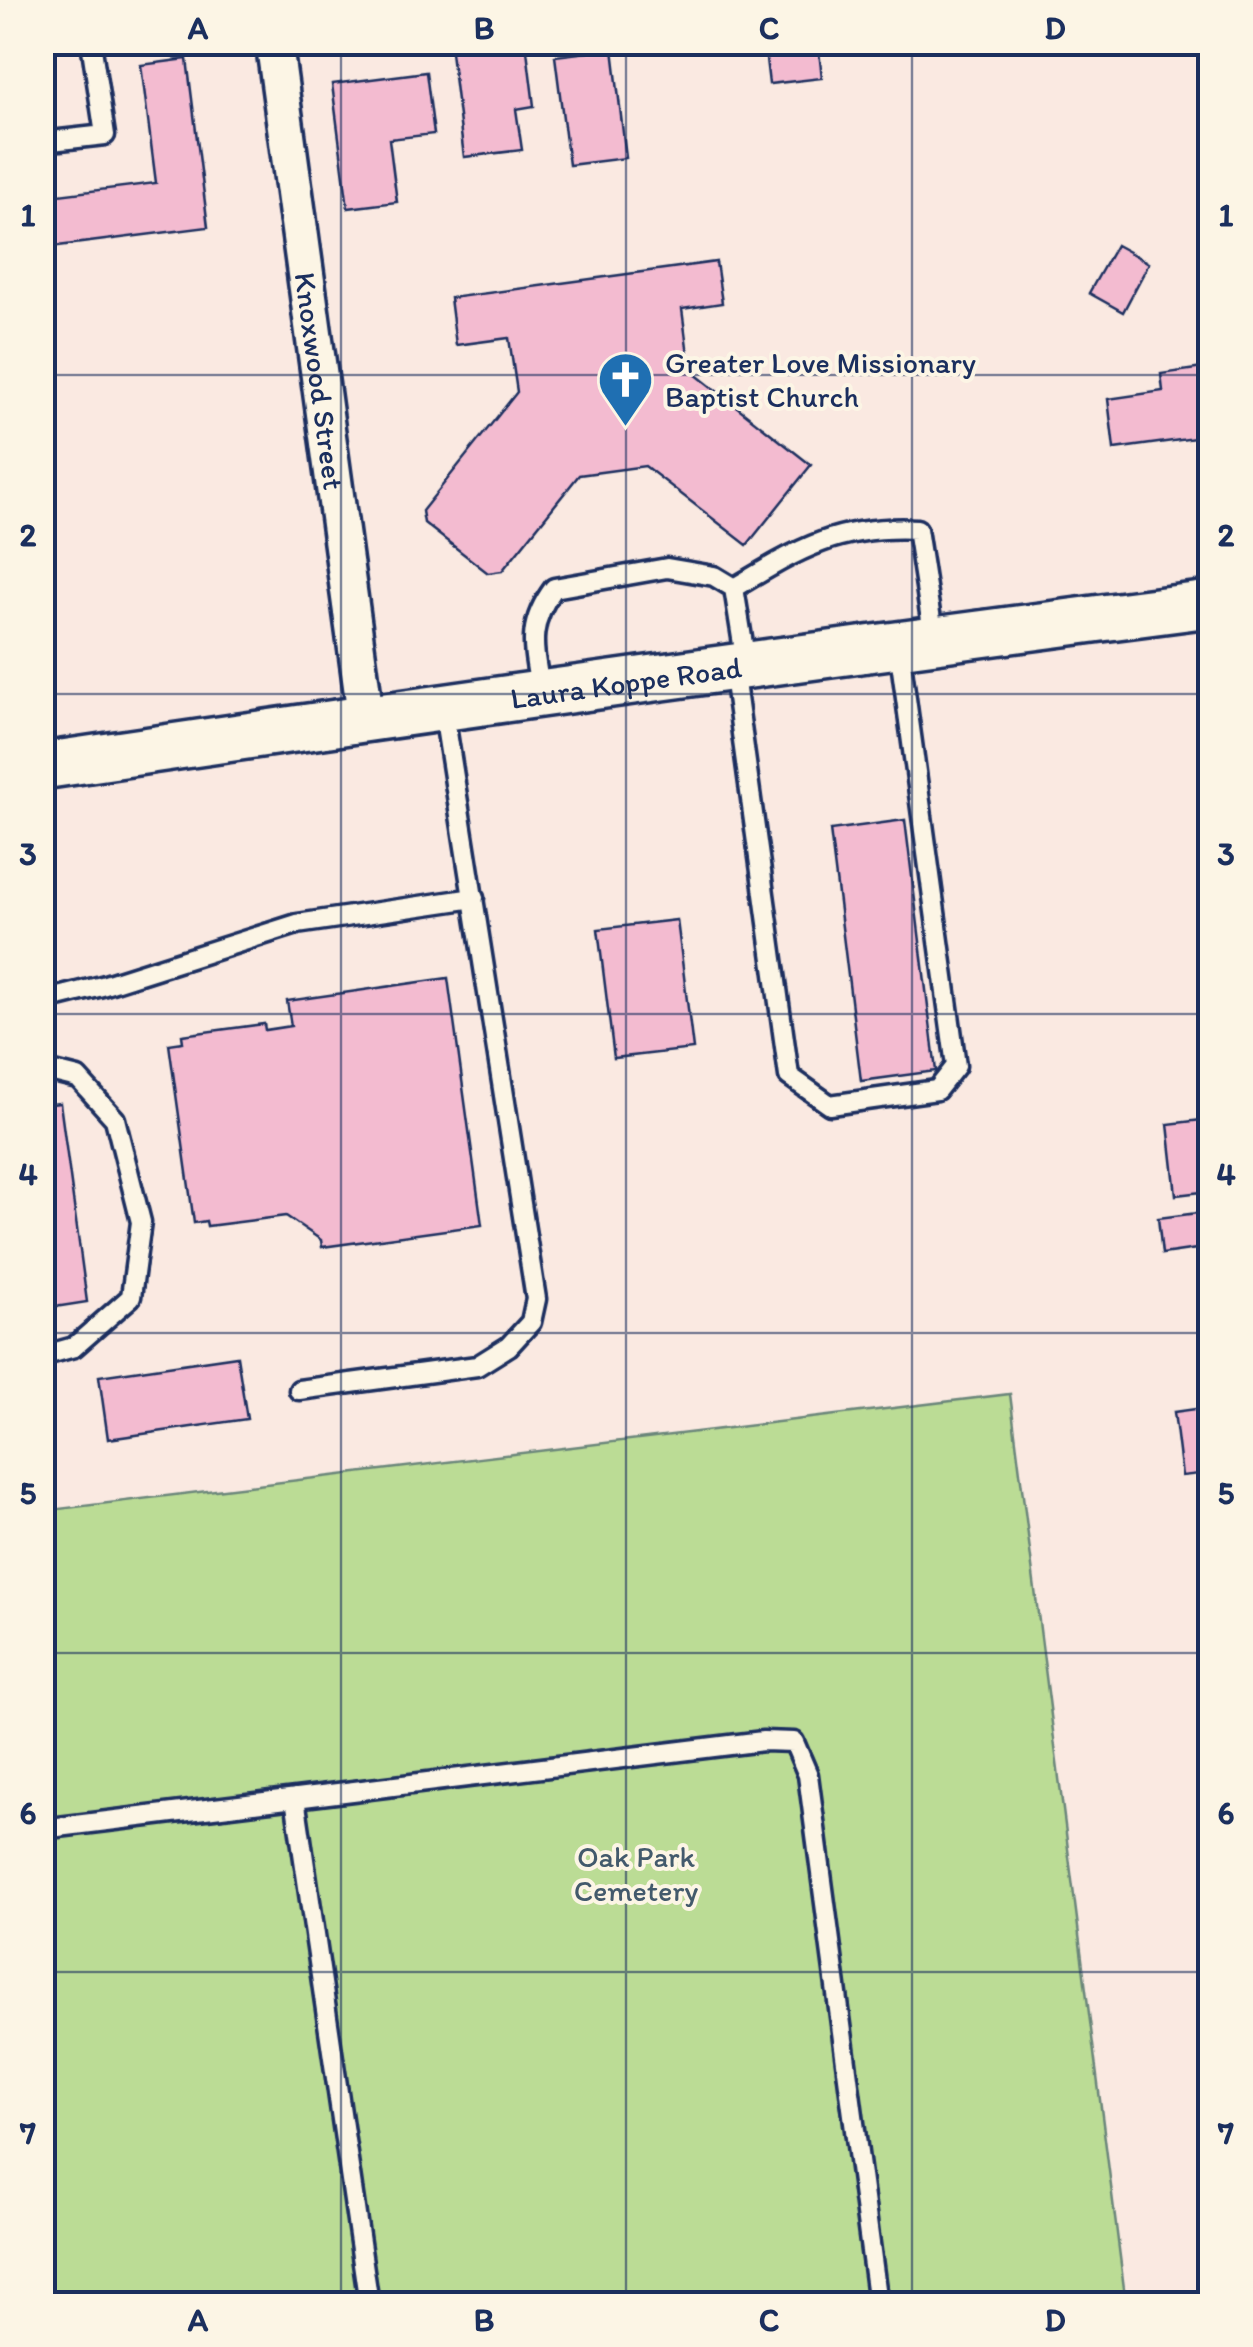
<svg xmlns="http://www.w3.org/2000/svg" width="1253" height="2347" font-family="Itim,sans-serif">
<rect width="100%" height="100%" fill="#fae9e1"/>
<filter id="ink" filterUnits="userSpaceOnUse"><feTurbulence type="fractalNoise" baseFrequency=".01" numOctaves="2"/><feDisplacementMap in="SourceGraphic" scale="20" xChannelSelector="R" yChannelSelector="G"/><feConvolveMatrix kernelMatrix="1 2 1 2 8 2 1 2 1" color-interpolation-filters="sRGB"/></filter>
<g filter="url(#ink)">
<!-- green -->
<path fill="#bbdc95" stroke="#6b867a" stroke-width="2.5" d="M1010 1394 1126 2304H43L42 1511Z"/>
<!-- building -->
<path fill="#f3bbd0" stroke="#1b2f5e" stroke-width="2.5" d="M466 42H526L534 106 516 109 522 150 464 157 450 44Z
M764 42H818L822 78 769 84Z
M613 49 626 158 569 165 555 56Z
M187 59 208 227 42 248V197L156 183 141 65Z
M426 72 434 134 389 139 397 202 348 208 332 84Z
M1116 245 1149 263 1123 312 1089 293Z
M716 262 722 303 682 309 690 370 811 465 747 545 645 466 579 475 502 571 488 573 424 523 422 511 517 392 509 338 456 345 450 298Z
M1210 367V436L1114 449 1108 399 1163 391 1161 374Z
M905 820 936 1071 861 1081 830 830Z
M1210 907V977L1204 908Z
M677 920 693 1049 614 1058 598 929Z
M448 978 482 1225 322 1247 321 1240 286 1216 207 1226 206 1221 194 1223 169 1044 183 1042 182 1035 264 1024 265 1030 291 1026 287 1001Z
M1210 1035V1097H1205L1198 1036Z
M60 1103 87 1302 42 1309V1105Z
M1210 1119V1191L1176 1195 1168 1124Z
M1198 1213 1201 1235 1210 1234V1291L1204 1248 1162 1254 1158 1218Z
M237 1356 247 1419 108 1439 99 1376Z
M1210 1407V1473L1182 1476 1174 1412Z"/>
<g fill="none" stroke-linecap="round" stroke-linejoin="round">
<defs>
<path id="service" d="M42 142 105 135 91 42
M734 588C799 549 838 525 917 529L934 639
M733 668 789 1076 830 1105 937 1090 956 1066 899 647
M541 694C534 649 525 627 554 588L667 568 714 576 734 588 746 663
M42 1001 102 986 297 924 474 898
M42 1069 78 1078 115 1119 141 1222 131 1297 74 1347 42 1356
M299 1390 477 1366 509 1346 531 1322 536 1299 443 707
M295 1798 369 2304
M42 1829 763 1741 794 1742 808 1775 878 2304"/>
<g id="minor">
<path id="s1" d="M274 42 366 719"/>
</g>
<g id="tertiary">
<path id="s2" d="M42 766C431 708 821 654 1210 604"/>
</g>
</defs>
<!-- service casing -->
<use href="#service" stroke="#1b2f5e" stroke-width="25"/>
<!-- minor casing -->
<use href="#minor" stroke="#1b2f5e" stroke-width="42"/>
<!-- tertiary casing -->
<use href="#tertiary" stroke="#1b2f5e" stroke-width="52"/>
<!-- service -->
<use href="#service" stroke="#fcf5e5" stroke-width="18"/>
<!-- minor -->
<use href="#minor" stroke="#fcf5e5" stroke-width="35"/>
<!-- tertiary -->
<use href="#tertiary" stroke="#fcf5e5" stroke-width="45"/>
</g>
</g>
<!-- grid -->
<path fill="none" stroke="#1b2f5e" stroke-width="2.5" stroke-opacity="0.55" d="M341 42V2304M626 42V2304M912 42V2304M42 375H1210M42 694H1210M42 1014H1210M42 1333H1210M42 1653H1210M42 1972H1210"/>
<!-- icons -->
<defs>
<symbol id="church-pin" viewBox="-11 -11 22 30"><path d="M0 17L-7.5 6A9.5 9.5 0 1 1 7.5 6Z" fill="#1f6fb2" stroke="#fcf5e5"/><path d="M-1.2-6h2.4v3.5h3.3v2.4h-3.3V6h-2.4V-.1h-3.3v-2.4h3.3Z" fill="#fff"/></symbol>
</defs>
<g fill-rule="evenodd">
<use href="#church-pin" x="594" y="348" width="63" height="86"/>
</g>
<g text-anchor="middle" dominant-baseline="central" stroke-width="8" stroke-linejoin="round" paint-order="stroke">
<!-- poi labels -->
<g font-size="30" fill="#1b2f5e" stroke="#fcf5e5" text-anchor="start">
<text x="665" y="362">Greater Love Missionary<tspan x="665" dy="34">Baptist Church</tspan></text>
</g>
<!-- street labels -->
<g font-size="30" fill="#1b2f5e" stroke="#fcf5e5">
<text stroke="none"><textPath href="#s1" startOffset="342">Knoxwood Street</textPath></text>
<text stroke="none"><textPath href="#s2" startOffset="590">Laura Koppe Road</textPath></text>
</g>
<!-- park labels -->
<g font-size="30" fill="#435a6c" stroke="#fcf5e5">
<text x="636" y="1856">Oak Park<tspan x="636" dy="34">Cemetery</tspan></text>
</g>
</g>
<!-- margin -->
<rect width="1253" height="2347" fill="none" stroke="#fcf5e5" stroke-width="110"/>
<rect x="55" y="55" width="1143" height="2237" fill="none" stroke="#1b2f5e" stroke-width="4"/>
<g font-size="32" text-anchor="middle" font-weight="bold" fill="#1b2f5e">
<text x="198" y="39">A</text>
<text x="484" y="39">B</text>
<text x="769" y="39">C</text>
<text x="1055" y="39">D</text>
<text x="28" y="226">1</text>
<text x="1226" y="226">1</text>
<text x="28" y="546">2</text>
<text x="1226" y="546">2</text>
<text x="28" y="865">3</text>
<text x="1226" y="865">3</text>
<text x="28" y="1185">4</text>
<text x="1226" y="1185">4</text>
<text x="28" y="1504">5</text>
<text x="1226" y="1504">5</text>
<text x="28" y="1824">6</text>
<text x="1226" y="1824">6</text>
<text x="28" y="2144">7</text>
<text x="1226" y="2144">7</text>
<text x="198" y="2331">A</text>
<text x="484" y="2331">B</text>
<text x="769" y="2331">C</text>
<text x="1055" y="2331">D</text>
</g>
</svg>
